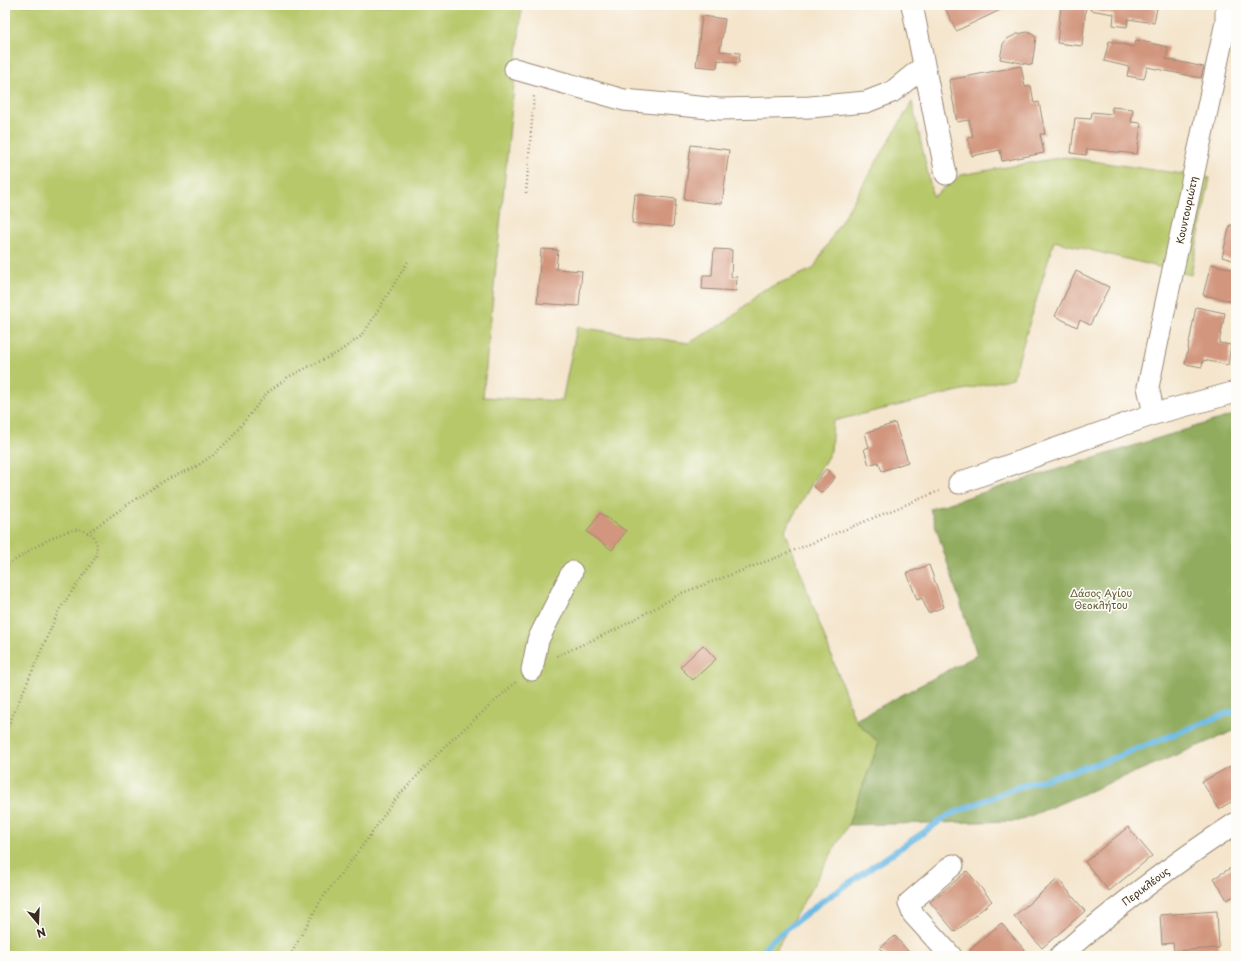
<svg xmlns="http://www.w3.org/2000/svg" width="1241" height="961" font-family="'Playpen Sans',sans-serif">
<rect width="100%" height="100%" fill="#fdfcf7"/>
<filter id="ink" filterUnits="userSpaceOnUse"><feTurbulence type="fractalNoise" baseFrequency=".025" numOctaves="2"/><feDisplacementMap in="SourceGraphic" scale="8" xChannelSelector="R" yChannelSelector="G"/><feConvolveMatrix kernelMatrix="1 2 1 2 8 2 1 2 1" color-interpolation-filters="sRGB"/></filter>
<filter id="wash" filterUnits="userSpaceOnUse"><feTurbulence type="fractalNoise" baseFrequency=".012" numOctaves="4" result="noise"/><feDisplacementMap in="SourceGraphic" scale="16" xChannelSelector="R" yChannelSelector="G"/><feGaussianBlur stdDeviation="0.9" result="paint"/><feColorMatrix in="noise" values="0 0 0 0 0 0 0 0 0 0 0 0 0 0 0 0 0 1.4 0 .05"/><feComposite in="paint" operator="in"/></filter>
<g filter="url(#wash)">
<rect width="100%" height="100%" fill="#f4e5cc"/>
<!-- green -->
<path fill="#b7c86a" stroke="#797944" d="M5 5H522L483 397 562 401 577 327 689 343 726 322 763 290 813 269 912 102 933 197 961 175 1064 157 1210 178 1191 275 1054 241 1013 378 833 421 831 451 785 530 855 720 879 743 848 825 772 956H5Z"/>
<!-- forest -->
<path fill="#91ac5e" stroke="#666b3e" d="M1236 414V730L1018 821 848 825 879 743 855 720 977 655 930 509Z"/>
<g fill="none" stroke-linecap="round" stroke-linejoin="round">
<!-- stream -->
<path stroke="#68b8e3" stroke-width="6" d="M759 956 771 941 821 902 949 815 1018 787 1106 761 1236 710"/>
</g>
<g id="blocks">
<!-- building -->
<path fill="#d2957d" d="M949 5H1011L956 31 946 9 950 7Z
M1061 5 1086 6 1082 46 1057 43Z
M1091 5H1149L1148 7 1157 8 1154 23 1128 19 1127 27 1113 25 1114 14 1090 10Z
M702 16 725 19 720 51 740 53 739 63 718 60 717 68 696 66Z
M1028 32 1036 37 1032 65 1000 59 1003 44 1007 39 1017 34Z
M1136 40 1168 47 1166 59 1204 67 1201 78 1147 67 1144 79 1127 76 1129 67 1104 61 1109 41 1134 47Z
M1021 66 1025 87 1031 86 1034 103 1039 102 1045 134H1040L1044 153 1002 161 1000 150 972 156 968 138 973 137 969 120 957 122 949 80Z
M1112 107 1133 109 1131 122 1141 123 1137 154 1087 149 1086 155 1071 153 1075 118 1091 119 1092 112 1112 114Z
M691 145 729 150 722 204 684 200Z
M635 194 676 199 673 227 632 223Z
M1230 225 1236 226V261L1222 257Z
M541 249 558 250 556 269 582 271 579 306 537 303Z
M714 249 732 250 731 277H737L736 291 702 289 703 275H712Z
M1211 264 1236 270V302L1203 295Z
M1076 271 1109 287 1090 325 1080 320 1077 327 1055 316Z
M1196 307 1225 313 1219 343 1231 345 1228 365 1203 360 1202 367 1185 364Z
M895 423 908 462 882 471 878 462 869 465 864 449 869 447 865 433Z
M826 469 835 477 822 493 813 486Z
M600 513 626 531 612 550 587 532Z
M929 565 944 607 928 613 922 598 917 600 907 573Z
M703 645 716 659 693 680 680 667Z
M1236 763V799L1219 809 1202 782Z
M1128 827 1152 856 1109 891 1085 862Z
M1236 865V895L1227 900 1214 878Z
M967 871 992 901 955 932 930 902Z
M1058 879 1085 911 1042 948 1014 916Z
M1217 911 1219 948 1174 951 1173 943 1162 944 1160 915Z
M1001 923 1030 956H975L970 950Z
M895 936 912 956H887L880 948Z"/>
</g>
</g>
<g filter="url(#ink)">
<use href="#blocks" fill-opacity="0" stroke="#988875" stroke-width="1"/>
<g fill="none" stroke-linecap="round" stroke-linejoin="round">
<defs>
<path id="minor" d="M912 5 946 174
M515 69 624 100 720 109 810 107 866 102 892 92 923 67
M1154 414 1148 387 1226 22V5
M959 483 1154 414 1236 392
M532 670 538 640 572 572
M951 956 913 914 909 903 953 865
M1060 956C1117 906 1173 864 1236 823"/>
</defs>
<!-- minor casing -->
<use href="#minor" stroke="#988875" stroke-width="23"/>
<!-- path -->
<path stroke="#988875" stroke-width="2.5" stroke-dasharray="1 3" stroke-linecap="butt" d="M526 193 534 96
M87 533 127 505 169 478 194 468 213 455 231 438 267 393 288 377 337 353 360 337 369 325 409 260
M5 567C21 556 62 527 81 530 85 531 89 533 93 535L97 545 96 557 59 610 5 733
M557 656 617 629 682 593 778 557 939 491
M290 956 321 900 369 837 393 802 444 747 516 682"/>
<!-- minor -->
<use href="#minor" stroke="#fff" stroke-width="21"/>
</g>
</g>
<g text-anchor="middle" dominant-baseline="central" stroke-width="3.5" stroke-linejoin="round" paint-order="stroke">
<!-- street labels -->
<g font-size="10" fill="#3b2a1e" stroke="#fdfcf7">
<text transform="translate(1186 210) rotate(-78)">Κουντουριώτη</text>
<text transform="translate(1145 886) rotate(-37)">Περικλέους</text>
</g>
<!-- park labels -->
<g font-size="10" fill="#605935" stroke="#fdfcf7">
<text x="1101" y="592">Δάσος Αγίου<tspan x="1101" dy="12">Θεοκλήτου</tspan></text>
</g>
</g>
<!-- margin -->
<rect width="1241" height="961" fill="none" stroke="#fdfcf7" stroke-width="20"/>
<!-- north arrow -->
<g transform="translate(38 923) rotate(161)" stroke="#fdfcf7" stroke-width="3" paint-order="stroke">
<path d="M0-3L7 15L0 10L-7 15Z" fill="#3b2a1e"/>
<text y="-6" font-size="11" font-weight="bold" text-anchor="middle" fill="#3b2a1e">N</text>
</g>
</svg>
